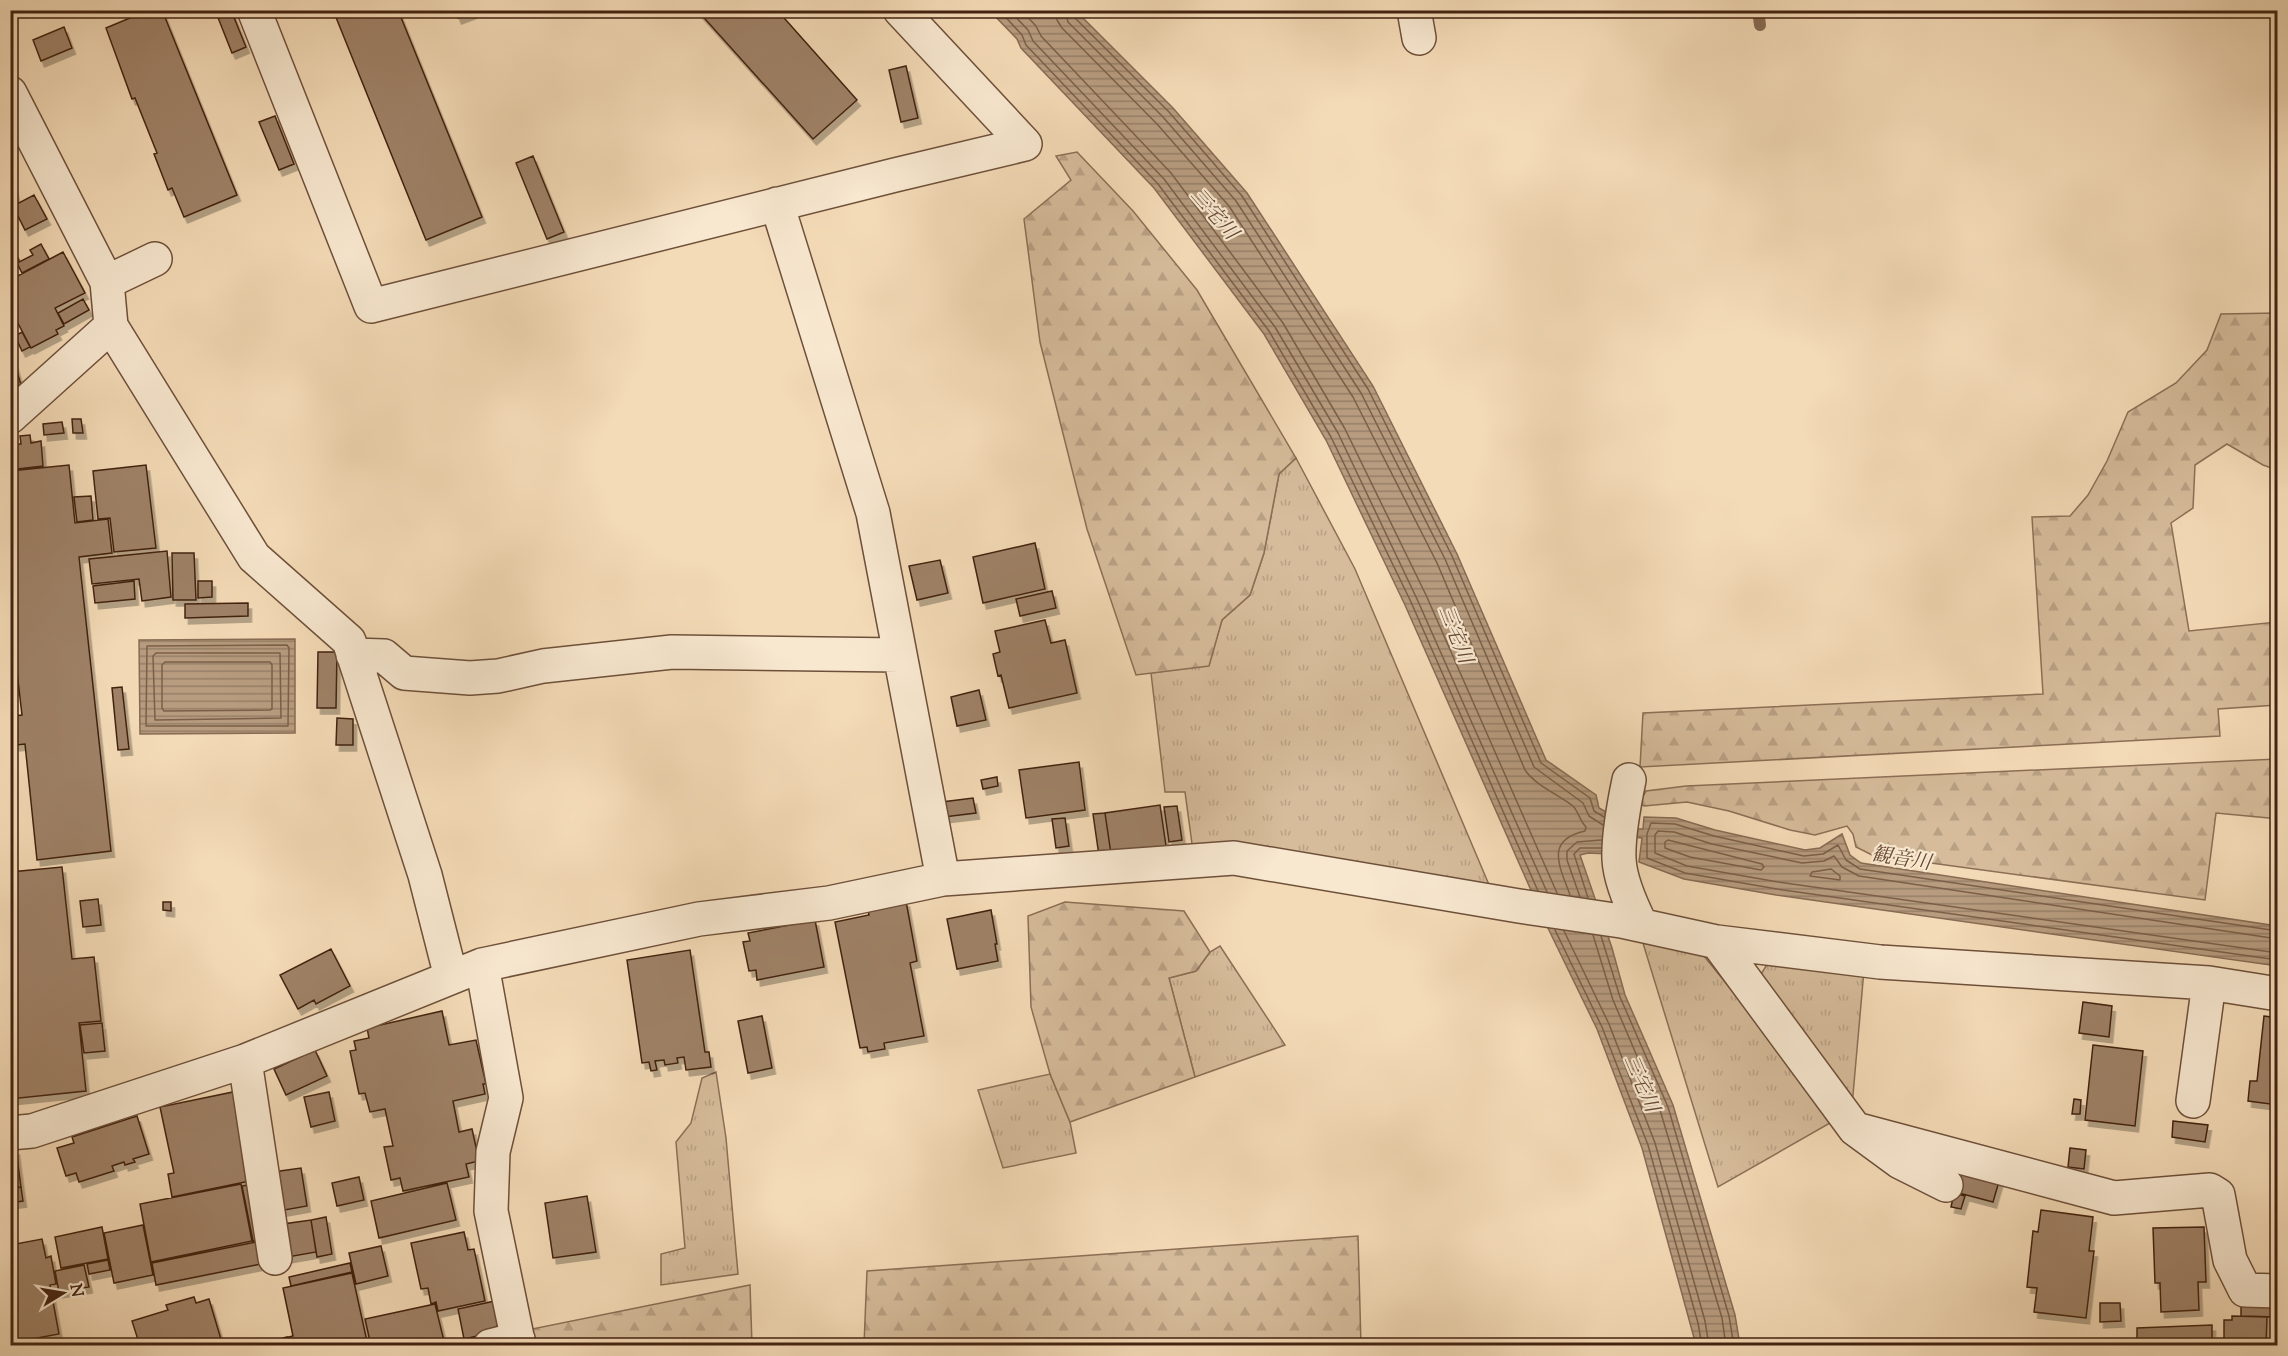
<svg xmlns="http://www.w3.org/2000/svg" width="2288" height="1356" font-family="'Sorts Mill Goudy','Noto Serif JP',serif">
<defs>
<pattern id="grass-tufts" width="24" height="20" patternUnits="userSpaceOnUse" patternTransform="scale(1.5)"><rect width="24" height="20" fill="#d6bc9b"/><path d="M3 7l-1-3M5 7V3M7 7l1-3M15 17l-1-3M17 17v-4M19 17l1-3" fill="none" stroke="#b9a184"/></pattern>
<pattern id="forest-firs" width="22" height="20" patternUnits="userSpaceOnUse" patternTransform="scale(1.5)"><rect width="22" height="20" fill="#d6bc9b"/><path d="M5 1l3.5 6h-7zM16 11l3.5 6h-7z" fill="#b9a184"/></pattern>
<pattern id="water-rules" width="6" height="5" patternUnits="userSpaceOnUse" patternTransform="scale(1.5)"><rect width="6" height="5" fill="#b79c7f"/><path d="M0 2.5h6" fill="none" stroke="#967f67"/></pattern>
<filter id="shadow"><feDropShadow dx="3.5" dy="6" stdDeviation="0" flood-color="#0004"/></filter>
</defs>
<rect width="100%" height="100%" fill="#f4dbb7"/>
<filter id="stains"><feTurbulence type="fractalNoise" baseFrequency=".00333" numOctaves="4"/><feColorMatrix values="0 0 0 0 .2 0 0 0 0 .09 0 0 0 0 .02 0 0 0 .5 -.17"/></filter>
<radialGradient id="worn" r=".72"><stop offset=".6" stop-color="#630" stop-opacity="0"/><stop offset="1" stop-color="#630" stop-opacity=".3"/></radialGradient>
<!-- grass -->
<path fill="url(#grass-tufts)" stroke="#8c6f56" stroke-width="1.5" d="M1296 458 1355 569 1490 887 1193 851 1185 792H1165L1151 673 1209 665 1222 620 1250 595 1264 553 1279 474Z
M1642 940 1699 950 1837 1119 1718 1187Z
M1220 946 1285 1045 1195 1077 1169 978 1196 971 1210 952Z
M1775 959 1864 970 1852 1106 1760 976 1766 966Z
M716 1072 726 1138 738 1274 661 1285V1254L685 1248 676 1142 691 1123 702 1078Z
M1050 1074 1070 1122 1076 1153 1003 1168 978 1090Z"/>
<!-- forest -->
<path fill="url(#forest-firs)" stroke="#8c6f56" stroke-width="1.5" d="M1077 152 1133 211 1197 290 1296 458 1279 474 1264 553 1250 595 1222 620 1209 666 1136 675 1087 529 1040 342 1024 219 1071 180 1056 156Z
M2277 313V470L2263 465 2227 444 2195 465 2193 508 2171 523 2189 631 2277 622V705L2218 709 2220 736 1640 767 1643 713 2043 694 2032 517 2070 516 2088 495 2107 461 2128 412 2176 383 2207 350 2221 314Z
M2277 759V823L2269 818 2216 813 2205 900 1872 855 1856 847 1853 834 1847 826 1815 835 1790 830 1729 811 1687 802 1644 806 1639 803 1646 791 1686 786Z
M1065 902 1184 911 1210 952 1196 971 1169 978 1195 1077 1070 1122 1050 1074 1031 1007 1028 916Z
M1358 1236 1361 1345H864L867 1271Z
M750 1285 752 1345H535L532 1329Z"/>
<!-- water -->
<path fill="url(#water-rules)" stroke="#886b53" stroke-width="1.5" d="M990 11H1076L1173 108 1247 193 1373 386 1457 554 1546 760 1596 795 1599 808 1636 829H1643L1644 817 1676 818 1715 830 1805 850 1820 848 1842 834 1850 855 1861 863 2277 926V966L1776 895 1684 879 1639 862 1642 838 1632 837 1610 854 1588 853 1580 855 1612 948 1625 995 1673 1105 1735 1315 1740 1345H1696L1642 1148 1597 1029 1545 922 1405 605 1326 440 1264 334 1154 188 1021 48 1017 39Z
M295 639V733L140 734 139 640Z"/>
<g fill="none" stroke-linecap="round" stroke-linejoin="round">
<!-- shore -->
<path stroke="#7c5f48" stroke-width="1.5" d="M999 10 1022 35 1026 45 1158 184 1269 331 1331 437 1411 602 1538 891
M1009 10 1028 30 1033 41 1164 179 1275 327 1338 433 1417 599 1547 892
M1021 10 1036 26 1041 36 1171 173 1283 323 1345 429 1426 595 1557 893
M1056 10 1057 20 1062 28 1157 124 1229 206 1353 397 1437 563 1525 770C1536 786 1558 794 1573 806 1578 811 1580 821 1586 827L1585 831C1544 840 1560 867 1570 895
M1065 10 1068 22 1163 117 1236 201 1361 393 1445 559 1534 767 1583 803 1589 816 1603 825
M1072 10 1074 17 1169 112 1242 196 1368 389 1452 556 1541 763 1590 798 1594 811 1604 817
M287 645 289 648 288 726H146L147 646Z
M156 653H280L281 718 155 720 153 656Z
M165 662H270L272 665V709L270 710 164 711 162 708V665Z
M1668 840 1762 864 1764 867 1761 870 1690 857 1665 848V842Z
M1831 869 1840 876V880L1810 876 1812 872Z
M1580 897 1567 860V851L1577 842 1601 840
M1588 898 1574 854 1580 848H1601
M1555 930 1602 1027 1648 1145 1698 1323 1702 1346
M1564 931 1609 1024 1655 1143 1705 1321 1709 1346
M2278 931 1860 869 1846 860 1838 845 1823 854 1804 856 1714 836 1675 824 1651 823 1647 834V858L1685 873 1777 889 2278 960
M1593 935 1613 1000 1660 1110 1722 1318 1726 1346
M1601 936 1620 997 1668 1107 1729 1316 1734 1346
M2278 939 1859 876 1842 867 1834 856 1824 861 1802 863 1712 844 1674 832 1658 831 1655 835V853L1687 866 1778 882 2278 953"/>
<!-- stream -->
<path stroke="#886b53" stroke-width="12" d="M1758 10 1760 25"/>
</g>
<!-- building -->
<path fill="#9f8267" stroke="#422211" stroke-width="1.5" filter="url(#shadow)" d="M149 10H162L237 195 184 217 172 188 168 190 154 154 157 153 135 98 132 99 106 28Z
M215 10H231L246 47 232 53Z
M333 10H398L482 217 426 240Z
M455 10H473L474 12 458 18Z
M697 10H777L857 100 813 139Z
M64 27 72 48 41 61 33 40Z
M906 66 918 118 901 122 889 70Z
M275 116 294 164 279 170 259 122Z
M533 156 564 232 547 239 516 163Z
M10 167 17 201 10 203Z
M34 195 47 219 25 230 13 206Z
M41 244 49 259 22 273 17 263 33 255 30 250Z
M10 245 19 260 10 264Z
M63 252 85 293 55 308 64 326 56 330 58 334 31 348 13 314 10 315V280Z
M83 299 89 310 64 324 58 313Z
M22 332 30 347 22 351 15 336Z
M10 348 21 385 10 388Z
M72 419H81L83 433H73Z
M62 422 64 433 44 435 43 424Z
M30 435 31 443 41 441 43 466 17 469 14 444H21L20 436Z
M69 465 75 523 108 519 112 553 79 557 111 851 37 860 25 744 16 745 13 716 22 715 10 611V471Z
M146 465 156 548 114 552 110 518 98 519 93 471Z
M91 496 93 520 77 522 74 497Z
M1035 543 1045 589 983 603 973 557Z
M167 551 171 597 142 601 139 579 92 584 89 559Z
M172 553H194L196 600H173Z
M940 560 948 593 917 600 909 566Z
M134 581 135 599 95 603 93 586Z
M198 581H212V597L198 598Z
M1052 591 1056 608 1020 616 1016 599Z
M248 603V616L185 618V604Z
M1045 620 1051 643 1065 640 1077 693 1009 708 1001 675 998 676 993 654 1000 652 995 631Z
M318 652H337L336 708H317Z
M10 672H16L18 689 10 690Z
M122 687 129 749 118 750 112 688Z
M979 690 986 720 957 726 951 697Z
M337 718 353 719V745H336Z
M1079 762 1085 810 1026 818 1019 770Z
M997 777 998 786 983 789 981 780Z
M973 798 976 813 944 817 942 802Z
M1160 805 1166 846 1111 854 1105 813Z
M1177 806 1182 840 1169 842 1164 807Z
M1105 813 1111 854 1099 856 1093 814Z
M1065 818 1069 846 1056 848 1052 819Z
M62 867 72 959 94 957 101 1021 79 1023 86 1091 10 1099V872Z
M98 899 101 925 83 927 80 901Z
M906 901 917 961 910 963 924 1036 884 1043 885 1049 868 1052 867 1047 860 1048 835 922 869 915 868 910Z
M163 902H171V911L163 910Z
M991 910 997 944H995L998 961 957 969 947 919Z
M815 920 824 967 757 980 756 970 749 971 743 942 750 941 748 933Z
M331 949 350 986 316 1004 314 1000 298 1009 280 975Z
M690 950 705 1052H709L711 1067 686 1070 684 1057 677 1058 678 1063 665 1065 664 1060 655 1061 657 1070 651 1071 649 1062 642 1063 627 960Z
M2083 1002 2112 1006 2109 1037 2079 1033Z
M442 1011 449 1045 476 1040 486 1084H483L485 1094 453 1101 459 1132 472 1129 479 1161 466 1164 469 1177 403 1191 400 1178 391 1180 384 1147 393 1146 385 1109 370 1112 365 1093 359 1094 350 1051 356 1050 354 1041 369 1038 367 1028Z
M762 1016 772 1068 748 1073 738 1021Z
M2264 1016 2278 1018V1105L2248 1101 2250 1081H2257Z
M102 1023 105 1051 84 1053 80 1025Z
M2093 1045 2143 1051 2135 1126 2085 1120Z
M315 1050 327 1076 286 1095 274 1069Z
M233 1092 250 1181 172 1197 168 1174 174 1173 160 1107Z
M329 1092 335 1121 311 1127 304 1097Z
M2074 1099 2081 1100 2080 1114H2072Z
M137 1116 149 1154 133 1159 135 1162 125 1165 124 1162 112 1166 114 1171 79 1182 76 1173 66 1176 57 1148 74 1143 72 1137Z
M2173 1121 2208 1125 2205 1142 2172 1137Z
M2070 1148 2086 1150 2084 1169 2068 1167Z
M16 1149 21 1187 10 1188V1150Z
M1962 1167 2000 1178 1993 1202 1955 1192Z
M301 1168 307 1206 279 1211 273 1172Z
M359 1177 364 1200 337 1206 332 1183Z
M447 1183 456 1220 379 1238 371 1201Z
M241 1184 252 1241 151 1262 140 1204Z
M253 1184 263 1239 253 1241 242 1186Z
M21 1187 23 1201 10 1203V1189Z
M1954 1193 1965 1196 1961 1209 1951 1207Z
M587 1196 596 1252 553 1258 545 1203Z
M2041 1210 2093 1217 2089 1251H2094L2086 1318 2034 1312 2037 1288 2027 1287 2033 1231 2038 1232Z
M326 1217 332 1254 317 1257 311 1220Z
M311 1220 316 1252 288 1257 283 1224Z
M143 1225 153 1275 114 1283 104 1233Z
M102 1227 108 1259 61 1268 55 1237Z
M2204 1227 2206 1282H2198L2199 1310 2161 1312 2160 1283H2155L2153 1228Z
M464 1232 468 1250 474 1249 485 1301 438 1311 436 1302 431 1304 428 1288 421 1289 411 1243Z
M42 1239 46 1258 51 1256 56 1284 50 1285 59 1334 10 1343V1245Z
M261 1241 266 1263 156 1285 152 1263Z
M381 1246 388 1276 356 1284 349 1253Z
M108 1260 110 1270 89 1274 87 1264Z
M350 1263 352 1272 291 1286 289 1277Z
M84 1265 89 1287 59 1292 55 1271Z
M352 1273 368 1346H290L288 1337 293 1336 283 1288Z
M194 1297 196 1303 209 1299 223 1346H140L132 1321 168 1310 166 1305Z
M495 1301 500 1322 491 1333 464 1339 458 1309Z
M2241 1301 2276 1302 2277 1317 2241 1316Z
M2100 1303H2120L2121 1321 2100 1322Z
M435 1304 444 1341 425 1346H371L365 1319Z
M2232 1316 2267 1317 2266 1346H2224V1320H2232Z
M2212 1325V1346H2137V1328Z
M287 1337 289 1346H273L272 1341Z"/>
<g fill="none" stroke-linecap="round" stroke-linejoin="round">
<defs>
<path id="minor" d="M254 10 371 306 895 175 1025 144 900 10
M1414 10 1419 38
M10 93 107 282 111 326 254 557 349 641 425 875 451 977
M777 204 873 513 943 879
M107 282 155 259
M10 417 111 326
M353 655 384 656 404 673 470 678 498 676 543 666 672 652 900 655
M1629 780C1624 804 1618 835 1619 859 1620 880 1632 907 1641 925
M1717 942 1855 1129 1900 1162 1946 1185
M482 965 506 1098 493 1152 491 1211 519 1346
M245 1061 275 1258
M2193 1101 2209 983
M1855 1129 2114 1198 2210 1190 2218 1195 2230 1260 2245 1290 2278 1291
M10 1133 32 1131 245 1061 482 965 699 919 829 903 943 879 1234 858 1519 906 1621 921 1717 942 1880 962 2209 983 2278 994
M490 1346 518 1339"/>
</defs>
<!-- minor casing -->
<use href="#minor" stroke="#6e503a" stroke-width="36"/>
<!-- minor -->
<use href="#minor" stroke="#f8e8d0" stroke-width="33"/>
</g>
<g text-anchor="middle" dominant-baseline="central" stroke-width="4.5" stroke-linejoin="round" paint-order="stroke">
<!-- water labels -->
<g font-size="20" font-style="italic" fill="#654732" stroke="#f8e8d0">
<text transform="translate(1213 215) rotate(49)">三宅川</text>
<text transform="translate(1454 635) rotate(69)">三宅川</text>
<text transform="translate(1901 860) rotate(9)">観音川</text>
<text transform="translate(1640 1084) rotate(67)">三宅川</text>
</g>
</g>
<!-- margin -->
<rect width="2288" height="1356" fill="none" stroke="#f4dbb7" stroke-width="36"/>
<rect x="12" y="12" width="2264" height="1332" fill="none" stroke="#422211" stroke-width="3"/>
<rect x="18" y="18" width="2252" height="1320" fill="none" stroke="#422211" stroke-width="1.5"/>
<!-- north arrow -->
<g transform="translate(63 1293) rotate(79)" stroke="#f8e8d0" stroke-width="4.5" paint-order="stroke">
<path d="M0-4.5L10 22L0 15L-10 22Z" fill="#422211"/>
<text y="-9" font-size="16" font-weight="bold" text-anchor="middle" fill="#422211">N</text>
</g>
<rect width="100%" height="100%" filter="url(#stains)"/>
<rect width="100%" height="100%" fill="url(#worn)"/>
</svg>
